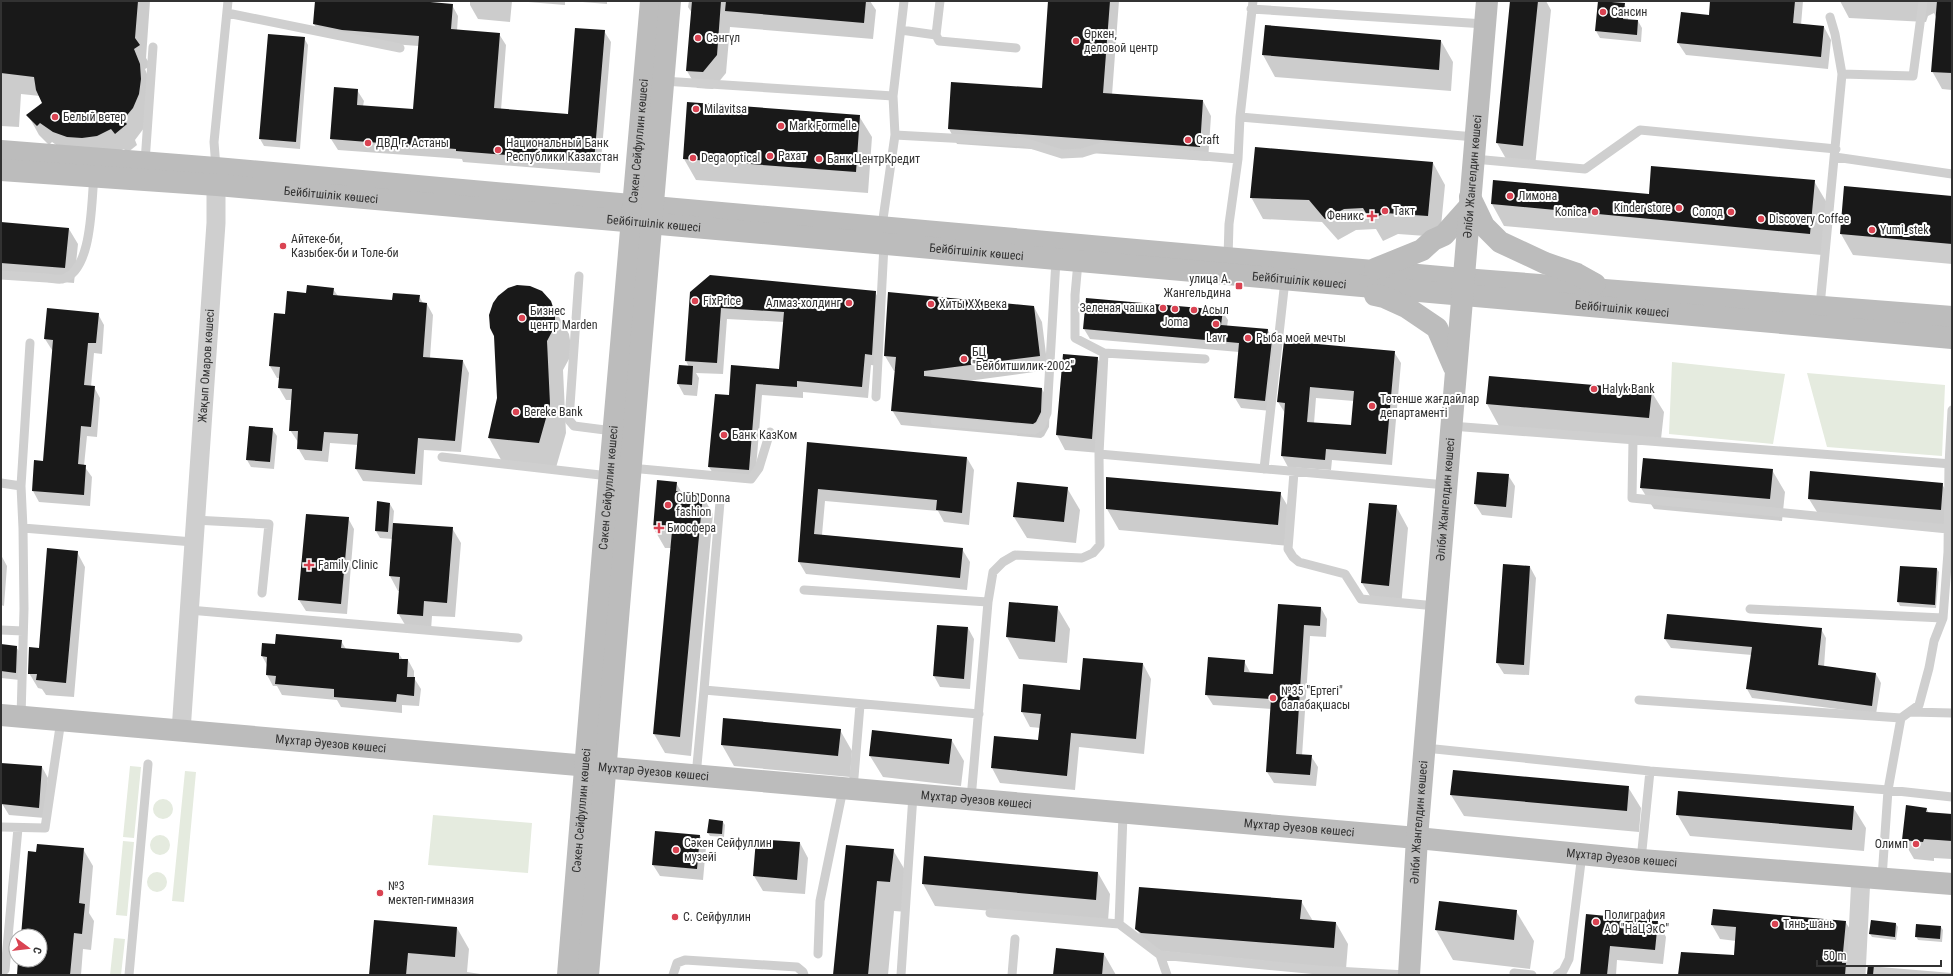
<svg xmlns="http://www.w3.org/2000/svg" width="1953" height="976" font-family="'Roboto Condensed',sans-serif">
<rect width="100%" height="100%" fill="#fff"/>
<!-- green -->
<path fill="#e5ebdf" d="M1672 362 1785 374 1773 444 1669 434Z
M1807 373 1945 385 1942 456 1827 447Z
M130 766 141 767 134 838 123 837Z
M185 771 196 772 184 902 172 901Z
M153 809a10 10 0 1 1 20 0a10 10 0 1 1-20 0Z
M433 815 532 823 528 873 428 865Z
M150 845a10 10 0 1 1 20 0a10 10 0 1 1-20 0Z
M123 841 134 842 127 916 116 915Z
M147 882a10 10 0 1 1 20 0a10 10 0 1 1-20 0Z
M114 938 125 939 121 975H110Z"/>
<!-- shadow -->
<path fill="#0003" fill-rule="evenodd" d="M1 1H150L146 58 151 66 145 69 151 84 144 128 135 140 137 145 127 153 124 149 109 155 65 151 52 142 49 145 39 135 28 115 43 103 40 96 21 94 19 127 1 126Z
M316 1H406L452 5 458 16 457 31 499 34 506 45 501 110 569 115 604 31 611 42 600 173 463 162 462 159 338 150 331 139 357 90 364 101 363 106 414 110 419 46 349 41 321 35 314 24Z
M470 1H512L510 22 478 19 470 5Z
M516 1H565V5Z
M570 1H607V4Z
M689 1H870L876 10 873 39 730 27 726 73 713 89 697 88 687 71 692 13 688 7Z
M1049 1H1119L1112 95 1203 101 1211 116 1208 161 957 144 949 129 1043 89Z
M1511 1H1546L1551 10 1535 167 1509 164 1497 143Z
M1734 1H1803L1801 25 1824 27 1831 40 1828 69 1686 55 1678 43 1732 18Z
M1840 1H1952V90L1942 89 1932 71 1936 17 1934 13 1928 16 1926 22 1849 18Z
M1624 4 1628 11V20L1638 21 1642 28 1641 42 1600 38 1596 31Z
M1265 26 1441 41 1453 62 1451 91 1275 77 1263 55Z
M304 38 308 45 300 149 264 146 260 139Z
M859 116 872 137 868 193 696 180 684 159Z
M1433 163 1445 185 1440 237 1398 234 1383 241 1376 229 1356 230 1338 240 1322 222 1263 219 1251 197Z
M1494 181 1650 195 1814 181 1827 203 1822 255 1504 226 1492 204Z
M1952 197V264L1853 255 1841 234Z
M1 223 69 229 78 244 74 283 1 277Z
M333 289 338 296 393 301 419 296 423 303 427 304 433 315 430 358 463 361 469 373 461 452 424 450 422 485 363 481 356 469 358 445 330 443 328 462 305 460 298 448V442L290 430 292 400H286L279 388 280 378H277L270 366 275 314 286 315 307 294Z
M875 292 881 303 878 366 871 365 868 398 803 392V398L762 395 755 481 716 478 709 467 730 396 780 370 784 322 727 319 723 374 696 373 699 378 697 396 684 395 678 384 689 367 686 361 691 293Z
M552 305 569 334 571 346 569 359 563 370 566 433 555 471 505 467 489 438 498 398Z
M1034 307 1042 322 1048 370 968 381 1042 389 1050 403 1049 427 1044 436 1041 438 901 425 892 410 896 371H894L885 356Z
M1222 311 1228 320 1227 327 1268 330 1273 340V344L1277 351 1271 411 1241 408 1235 398 1239 352 1090 339 1084 329Z
M98 314 104 325 102 354 94 353 91 387H94L100 398 97 437 87 436 84 466 92 477 90 506 39 502 33 491 44 462 53 350H52L45 339Z
M1285 342 1394 352 1401 363 1392 465 1332 460 1331 470 1288 467 1282 456 1285 413 1278 402ZM1316 398 1354 401 1352 426 1314 423Z
M1064 355 1097 358 1106 372 1100 453 1065 450 1057 435Z
M1489 377 1651 391 1664 412 1661 439 1499 426 1487 404Z
M272 429 277 436 274 469 251 467 247 460Z
M808 444 967 458 974 470 969 525 944 522 938 511 825 501 822 535 962 549 970 562 967 590 806 574 799 562Z
M1772 470 1785 492 1782 521 1654 509 1641 488Z
M1508 475 1515 486 1512 518 1482 515 1475 504Z
M676 483 682 493 702 495 713 514 691 756 665 753 654 734 672 548H665L654 529Z
M1942 484 1952 501V531L1822 520 1809 499Z
M1067 488 1080 510 1076 543 1027 538 1014 517Z
M1280 493 1293 515 1290 546 1119 530 1107 509Z
M390 504 394 511 393 523 452 528 461 543 455 617 432 616 431 630 407 628 398 613 400 591H398L390 576 393 539 380 538 376 531Z
M1396 506 1408 528 1401 607 1375 604 1362 583Z
M348 518 354 529 347 614 306 611 299 600Z
M77 552 85 567 74 697 46 695 42 689 38 688 29 673Z
M1 555 7 566 4 606 1 605Z
M1530 567 1536 578 1529 675 1504 674 1497 663Z
M1901 567 1937 569 1939 572 1936 608 1900 606 1898 602Z
M1010 604 1057 607 1070 629 1067 663 1019 659 1007 637Z
M1279 605 1321 608 1327 619 1326 637 1310 636 1302 756H1311L1318 767 1316 786 1274 783 1267 772 1272 709 1213 705 1206 694 1244 661 1251 674 1274 676Z
M968 628 974 639 970 689 940 687 934 676Z
M1821 629 1826 638 1824 667 1876 674 1881 683 1876 714 1752 698 1747 689 1752 655 1671 648 1665 639Z
M341 641 346 649 399 654 403 660H408L414 671V678L421 689 419 706 402 705V713L341 707 337 700 282 695 277 686H273L267 675V665L262 656 276 645Z
M1 645 16 647 21 654 20 680 1 678Z
M1143 664 1151 679 1144 754 1079 747 1075 790 1000 783 992 768 1039 741 1041 728 1030 727 1022 712 1081 691Z
M840 730 852 751 850 777 734 766 722 745Z
M951 739 964 761 961 786 883 777 870 756Z
M1 764 42 767 48 778 45 818 9 815 1 802Z
M1628 787 1641 808 1639 832 1464 816 1451 795Z
M1853 807 1866 828 1864 851 1690 836 1677 814Z
M1926 808 1929 813 1952 815V859L1934 858V861L1914 859 1903 840Z
M723 822 725 825 724 837 710 836 708 833Z
M700 836 706 847 703 880 660 876 653 865Z
M800 843 808 858 805 894 763 891 754 876Z
M847 846 893 850 911 880 907 912 894 911 888 975H835Z
M83 849 93 866 89 913 94 921 91 950 83 949 81 975H18L20 960H40V936H22L37 853Z
M1098 873 1110 894 1108 921 935 906 923 884Z
M1301 901 1313 921 1336 923 1348 944 1346 969 1149 950 1136 928Z
M1516 911 1534 941 1530 969 1453 960 1436 930Z
M1587 915 1658 922 1666 937 1663 964 1617 960 1616 975H1581Z
M375 921 457 928 469 949 467 972 487 975H370Z
M1845 921 1854 936 1851 975H1679L1734 956 1736 941 1720 939 1712 925Z
M1896 924 1898 927 1896 940 1872 937 1870 934Z
M1941 927 1943 930 1942 942 1918 940 1916 936Z
M1104 954 1116 975H1055Z
M1868 966 1952 973V975H1867Z"/>
<!-- building -->
<path fill="#191919" fill-rule="evenodd" d="M1 1H138L135 38 140 45 134 49 140 64 141 79 139 94 133 108 123 120 127 124 115 134 111 129 97 136 82 138 67 137 53 132 40 123 37 126 26 115 42 103 36 90 34 77 1 73Z
M315 1H419L453 4 451 29 500 33 494 108 568 114 575 28 605 30 594 162 456 151V149L330 139 334 87 358 89 357 105 413 109 419 36 342 30 313 24Z
M692 1H721L717 55 703 72 686 71Z
M726 1H866L864 23 725 11Z
M1048 1H1110L1103 93 1203 100 1200 147 948 129 951 82 1042 88Z
M1510 1H1538L1523 146 1496 143Z
M1598 1 1625 3 1623 19 1638 20 1637 35 1595 31Z
M1710 1H1795L1793 23 1824 26 1821 57 1677 43 1681 12 1709 15Z
M1937 1H1952V73L1931 72Z
M1265 25 1441 40 1439 70 1262 55Z
M268 34 305 37 296 142 259 139Z
M687 102 860 115 856 172 683 159Z
M1255 147 1433 162 1428 216 1385 213 1370 220 1363 208 1344 209 1325 219 1309 200 1250 198Z
M1651 166 1815 180 1810 234 1491 204 1493 180 1649 194Z
M1844 186 1952 196V244L1840 234Z
M1 222 69 228 65 268 1 263Z
M710 275 876 291 872 355 865 354 862 387 797 381V387L756 384 749 470 708 467 715 394 729 395 731 365 779 369 784 312 721 308 717 363 685 361 690 292Z
M307 285 334 288 333 295 392 300 393 293 420 295 419 302 427 303 423 357 463 360 455 441 418 438 415 474 355 469 358 434 324 432 322 451 297 449 298 431H289L292 389 278 388 280 367 269 366 274 313 285 314 287 291 306 293Z
M517 285 530 286 542 291 551 301 555 313V326L547 341 550 404 539 443 488 438 497 398 494 336 490 328 489 315 493 303 498 296 508 288Z
M888 292 1034 306 1040 356 924 371V376L1042 388 1041 412 1036 422 1033 424 891 411 896 357 884 356Z
M1086 298 1223 310 1221 325 1268 329 1267 340H1272L1265 401 1234 398 1239 343 1083 329Z
M47 308 99 313 96 343H88L84 385 95 386 91 427 81 426 78 464 86 465 84 495 32 491 34 460 43 461 53 340 44 339Z
M1284 341 1395 351 1386 454 1326 449 1325 460 1281 456 1285 403 1277 402ZM1310 387 1354 391 1351 425 1307 422Z
M1063 354 1098 357 1092 439 1056 435Z
M679 365 693 366 692 385 677 384Z
M1489 376 1652 390 1649 418 1486 404Z
M249 426 273 428 270 462 246 460Z
M807 442 967 457 962 513 936 510 937 500 818 489 814 534 963 548 960 578 798 562Z
M1643 458 1773 469 1770 499 1640 488Z
M1810 471 1943 483 1941 510 1808 499Z
M1477 472 1509 474 1506 507 1474 504Z
M1106 477 1281 492 1278 525 1106 509Z
M657 480 677 482 676 491 703 494 680 737 653 734 672 531 653 529Z
M1017 482 1068 487 1064 522 1013 517Z
M377 501 390 503 388 532 375 531Z
M1369 503 1397 505 1389 586 1361 583Z
M306 514 349 517 341 604 298 600Z
M393 523 453 527 447 603 424 601 423 616 397 614 400 577 389 576Z
M47 548 78 551 66 683 36 680 37 674H28L29 647 39 648Z
M1503 564 1530 566 1524 665 1496 663Z
M1900 566 1937 568 1935 605 1897 602Z
M1009 602 1058 606 1055 642 1006 637Z
M1278 604 1321 607 1320 626 1304 625 1296 754 1312 755 1310 775 1266 772 1271 699 1205 695 1208 657 1245 660 1244 672 1273 674Z
M1667 614 1822 628 1818 665 1876 673 1872 706 1746 689 1752 647 1664 639Z
M937 625 968 627 964 679 933 676Z
M276 634 342 640 341 648 399 653V659H408L407 677H415L414 696 397 694 396 702 334 697V689L275 684 276 676 266 675 267 657 261 656 262 643 275 644Z
M1 644 17 646 16 673 1 671Z
M1083 658 1143 663 1136 739 1071 733 1067 776 991 768 994 736 1038 740 1041 714 1021 712 1023 684 1080 690Z
M723 718 841 729 838 756 721 745Z
M872 730 952 739 949 764 869 756Z
M1 763 42 766 39 808 1 804Z
M1453 770 1629 786 1627 811 1450 795Z
M1678 791 1854 806 1852 830 1676 815Z
M1906 805 1927 808 1926 812 1952 814V841L1924 839 1923 842 1902 840Z
M709 819 723 821 722 834 707 833Z
M655 831 700 835 697 869 652 865Z
M756 839 800 842 797 880 753 876Z
M37 844 84 848 79 903 85 904 82 934 74 933 70 975H17L18 960H40V936H21L28 851 36 852Z
M846 845 894 849 890 882 877 881 868 975H833Z
M924 856 1098 872 1096 900 922 884Z
M1139 887 1302 900 1300 919 1336 922 1334 948 1141 933 1135 929Z
M1439 901 1517 910 1514 940 1435 930Z
M1713 909 1846 921 1842 963H1846L1845 975H1678L1681 952 1734 955 1736 927 1711 925Z
M1586 914 1658 921 1655 950 1610 946 1607 975H1580Z
M374 920 457 927 455 957 408 953 406 975H369Z
M1871 920 1896 923 1895 937 1869 934Z
M1916 924 1941 926 1940 939 1915 937Z
M1056 948 1104 953 1102 975H1053Z
M1868 965H1874L1873 975H1867Z"/>
<g fill="none" stroke-linecap="round" stroke-linejoin="round">
<!-- lane -->
<path stroke="#cfcfcf" stroke-width="9" d="M940 1 936 35 939 41 1016 48
M1251 9 1485 24
M227 13 400 48
M901 30 936 35
M1842 74 1913 76 1923 1
M663 81 893 96
M1240 117 1475 137
M895 135 1024 142 1062 154 1082 153 1101 147 1238 159
M1835 157 1952 174
M1474 159 1585 169 1640 130 1836 149
M145 162 153 47
M216 168 214 142 228 1
M882 226 895 135 893 96 904 1
M1228 258 1229 224 1238 159 1240 117 1253 1
M1078 262 1075 295V338L1104 353 1099 454 1446 485
M1 275C16 276 31 277 47 278 51 278 58 280 62 279 93 272 91 201 94 177
M579 276 569 420 574 426 613 431
M1820 306 1842 74 1835 34 1830 17
M30 343 21 486 23 528 193 542
M1104 353 1205 359
M876 397 884 245
M935 421 1034 430 1041 426 1047 413 1056 260
M1451 426 1952 464
M1633 440 1632 498 1948 529
M442 457 609 476
M630 468 751 479 759 468 770 432
M1264 469 1285 280
M1294 472 1288 549 1293 557 1299 562 1345 574 1361 599 1436 606
M1 483 21 486
M720 502 704 690 979 714
M194 520 269 524 262 593
M804 590 988 602
M1750 609 1943 618
M189 610 518 638
M1 630 23 631
M1639 700 1901 718
M1910 712 1952 713
M21 717 24 609 23 528
M1425 748 1650 771 1888 790 1952 797
M696 776 704 690
M853 789 860 705
M971 799 988 602 993 572 1003 562 1015 555 1082 558 1093 553 1100 545 1099 454
M1123 814 1119 924 1160 955 1167 975
M1 827 45 828 61 720
M1641 860 1650 771
M1882 878 1888 790 1901 718 1919 705 1929 668 1934 641 1943 618 1948 552 1949 464 1952 410
M990 913 1119 924
M818 954 820 901 843 789
M1160 955 1318 970
M1 969 5 970 18 828
M1514 973 1532 975
M129 975 148 764
M673 975 677 963 685 960 797 967 803 972 804 975
M901 975 913 795
M1012 975 1015 939
M1317 975 1318 970 1406 975
M1557 975 1563 971 1569 959 1582 854"/>
<!-- street -->
<g stroke="#cfcfcf" stroke-width="19">
<path id="s1" d="M181 731 216 223V171"/>
<path d="M1856 975 1861 876"/>
</g>
<!-- secondary -->
<g stroke="#bcbcbc" stroke-width="22">
<path d="M1 151 216 168 1463 279 1952 317"/>
<path id="s2" d="M1 170 217 185 1952 338"/>
<path d="M1470 197 1484 226 1500 242 1545 263 1577 274 1595 284"/>
<path d="M1375 269 1422 250 1433 240 1444 235 1469 207"/>
<path d="M1375 295 1384 297 1406 307 1437 328 1454 367"/>
<path id="s3" d="M1 715 1417 838 1641 860 1952 884"/>
<path id="s4" d="M568 975C594 650 622 326 651 1"/>
<path d="M588 975 670 1"/>
<path id="s5" d="M1409 975 1417 838 1487 1"/>
</g>
</g>
<!-- markers -->
<g fill="#da4352" stroke="#fff" stroke-width="1.5">
<circle cx="1603" cy="12" r="4"/>
<circle cx="698" cy="38" r="4"/>
<circle cx="1076" cy="41" r="4"/>
<circle cx="696" cy="109" r="4"/>
<circle cx="55" cy="117" r="4"/>
<circle cx="781" cy="126" r="4"/>
<circle cx="1188" cy="140" r="4"/>
<circle cx="368" cy="143" r="4"/>
<circle cx="498" cy="150" r="4"/>
<circle cx="770" cy="156" r="4"/>
<circle cx="693" cy="158" r="4"/>
<circle cx="819" cy="159" r="4"/>
<circle cx="1510" cy="196" r="4"/>
<circle cx="1679" cy="208" r="4"/>
<circle cx="1385" cy="211" r="4"/>
<circle cx="1595" cy="212" r="4"/>
<circle cx="1731" cy="212" r="4"/>
<path d="M1370 210h4v4h4v4h-4v4h-4v-4h-4v-4h4z"/>
<circle cx="1761" cy="219" r="4"/>
<circle cx="1872" cy="230" r="4"/>
<circle cx="283" cy="246" r="4"/>
<rect x="1235" y="282" width="8" height="8" rx="2"/>
<circle cx="695" cy="301" r="4"/>
<circle cx="849" cy="303" r="4"/>
<circle cx="931" cy="304" r="4"/>
<circle cx="1163" cy="308" r="4"/>
<circle cx="1175" cy="309" r="4"/>
<circle cx="1194" cy="310" r="4"/>
<circle cx="522" cy="318" r="4"/>
<circle cx="1216" cy="324" r="4"/>
<circle cx="1248" cy="338" r="4"/>
<circle cx="964" cy="359" r="4"/>
<circle cx="1594" cy="389" r="4"/>
<circle cx="1372" cy="406" r="4"/>
<circle cx="516" cy="412" r="4"/>
<circle cx="724" cy="435" r="4"/>
<circle cx="668" cy="505" r="4"/>
<path d="M657 522h4v4h4v4h-4v4h-4v-4h-4v-4h4z"/>
<path d="M307 559h4v4h4v4h-4v4h-4v-4h-4v-4h4z"/>
<circle cx="1273" cy="698" r="4"/>
<circle cx="1916" cy="844" r="4"/>
<circle cx="676" cy="850" r="4"/>
<circle cx="380" cy="893" r="4"/>
<circle cx="675" cy="917" r="4"/>
<circle cx="1596" cy="922" r="4"/>
<circle cx="1775" cy="924" r="4"/>
</g>
<g text-anchor="middle" dominant-baseline="central" stroke-width="4" stroke-linejoin="round" paint-order="stroke">
<!-- poi labels -->
<g font-size="12" fill="#323232" stroke="#fff" text-anchor="start">
<text x="1611" y="12">Сансин</text>
<text x="1084" y="34">Өркен,<tspan x="1084" dy="14">деловой центр</tspan></text>
<text x="706" y="38">Сәнгүл</text>
<text x="704" y="109">Milavitsa</text>
<text x="63" y="117">Белый ветер</text>
<text x="789" y="126">Mark Formelle</text>
<text x="1196" y="140">Craft</text>
<text x="376" y="143">ДВД г. Астаны</text>
<text x="506" y="143">Национальный Банк<tspan x="506" dy="14">Республики Казахстан</tspan></text>
<text x="778" y="156">Рахат</text>
<text x="701" y="158">Dega optical</text>
<text x="827" y="159">Банк ЦентрКредит</text>
<text x="1518" y="196">Лимона</text>
<text x="1671" y="208" text-anchor="end">Kinder store</text>
<text x="1393" y="211">Такт</text>
<text x="1587" y="212" text-anchor="end">Konica</text>
<text x="1723" y="212" text-anchor="end">Солод</text>
<text x="1364" y="216" text-anchor="end">Феникс</text>
<text x="1769" y="219">Discovery Coffee</text>
<text x="1880" y="230">Yumi_stek</text>
<text x="291" y="239">Айтеке-би,<tspan x="291" dy="14">Казыбек-би и Толе-би</tspan></text>
<text x="1231" y="279" text-anchor="end">улица А.<tspan x="1231" dy="14">Жангельдина</tspan></text>
<text x="703" y="301">FixPrice</text>
<text x="841" y="303" text-anchor="end">Алмаз-холдинг</text>
<text x="939" y="304">Хиты ХХ века</text>
<text x="1155" y="308" text-anchor="end">Зеленая чашка</text>
<text x="1202" y="310">Асыл</text>
<text x="530" y="311">Бизнес<tspan x="530" dy="14">центр Marden</tspan></text>
<text x="1175" y="322" text-anchor="middle">Joma</text>
<text x="1216" y="338" text-anchor="middle">Lavr</text>
<text x="1256" y="338">Рыба моей мечты</text>
<text x="972" y="352">БЦ<tspan x="972" dy="14">"Бейбитшилик-2002"</tspan></text>
<text x="1602" y="389">Halyk Bank</text>
<text x="1380" y="399">Төтенше жағдайлар<tspan x="1380" dy="14">департаменті</tspan></text>
<text x="524" y="412">Bereke Bank</text>
<text x="732" y="435">Банк КазКом</text>
<text x="676" y="498">Club Donna<tspan x="676" dy="14">fashion</tspan></text>
<text x="667" y="528">Биосфера</text>
<text x="318" y="565">Family Clinic</text>
<text x="1281" y="691">№35 "Ертегі"<tspan x="1281" dy="14">балабақшасы</tspan></text>
<text x="684" y="843">Сәкен Сейфуллин<tspan x="684" dy="14">музейі</tspan></text>
<text x="1908" y="844" text-anchor="end">Олимп</text>
<text x="388" y="886">№3<tspan x="388" dy="14">мектеп-гимназия</tspan></text>
<text x="1604" y="915">Полиграфия<tspan x="1604" dy="14">АО "НаЦЭкС"</tspan></text>
<text x="683" y="917">С. Сейфуллин</text>
<text x="1783" y="924">Тянь-шань</text>
</g>
<!-- street labels -->
<g font-size="12" fill="#323232" stroke="#fff">
<text stroke="none"><textPath href="#s4" startOffset="837">Сәкен Сейфуллин көшесі</textPath></text>
<text stroke="none"><textPath href="#s5" startOffset="801">Әліби Жангелдин көшесі</textPath></text>
<text stroke="none"><textPath href="#s2" startOffset="331">Бейбітшілік көшесі</textPath></text>
<text stroke="none"><textPath href="#s2" startOffset="655">Бейбітшілік көшесі</textPath></text>
<text stroke="none"><textPath href="#s2" startOffset="979">Бейбітшілік көшесі</textPath></text>
<text stroke="none"><textPath href="#s2" startOffset="1303">Бейбітшілік көшесі</textPath></text>
<text stroke="none"><textPath href="#s2" startOffset="1627">Бейбітшілік көшесі</textPath></text>
<text stroke="none"><textPath href="#s1" startOffset="366">Жақып Омаров көшесі</textPath></text>
<text stroke="none"><textPath href="#s4" startOffset="489">Сәкен Сейфуллин көшесі</textPath></text>
<text stroke="none"><textPath href="#s5" startOffset="477">Әліби Жангелдин көшесі</textPath></text>
<text stroke="none"><textPath href="#s3" startOffset="331">Мұхтар Әуезов көшесі</textPath></text>
<text stroke="none"><textPath href="#s3" startOffset="655">Мұхтар Әуезов көшесі</textPath></text>
<text stroke="none"><textPath href="#s3" startOffset="979">Мұхтар Әуезов көшесі</textPath></text>
<text stroke="none"><textPath href="#s4" startOffset="165">Сәкен Сейфуллин көшесі</textPath></text>
<text stroke="none"><textPath href="#s5" startOffset="153">Әліби Жангелдин көшесі</textPath></text>
<text stroke="none"><textPath href="#s3" startOffset="1303">Мұхтар Әуезов көшесі</textPath></text>
<text stroke="none"><textPath href="#s3" startOffset="1627">Мұхтар Әуезов көшесі</textPath></text>
</g>
</g>
<!-- border -->
<rect width="1953" height="976" fill="none" stroke="#323232" stroke-width="4"/>
<!-- north arrow -->
<g transform="translate(28 948) rotate(105)"><circle r="19" fill="#ffffff" stroke="#adadad"/>
<path d="M0-3L7 15L0 10L-7 15Z" fill="#da4352"/>
<text y="-6" font-size="11" font-weight="bold" text-anchor="middle" fill="#323232">С</text>
</g>
<!-- scale -->
<path d="M1817 960v6h124v-6" fill="none" stroke="#323232" stroke-width="2"/>
<text x="1823" y="960" font-size="12" fill="#323232" stroke="#ffffff" stroke-width="3" paint-order="stroke">50 m</text>
</svg>
